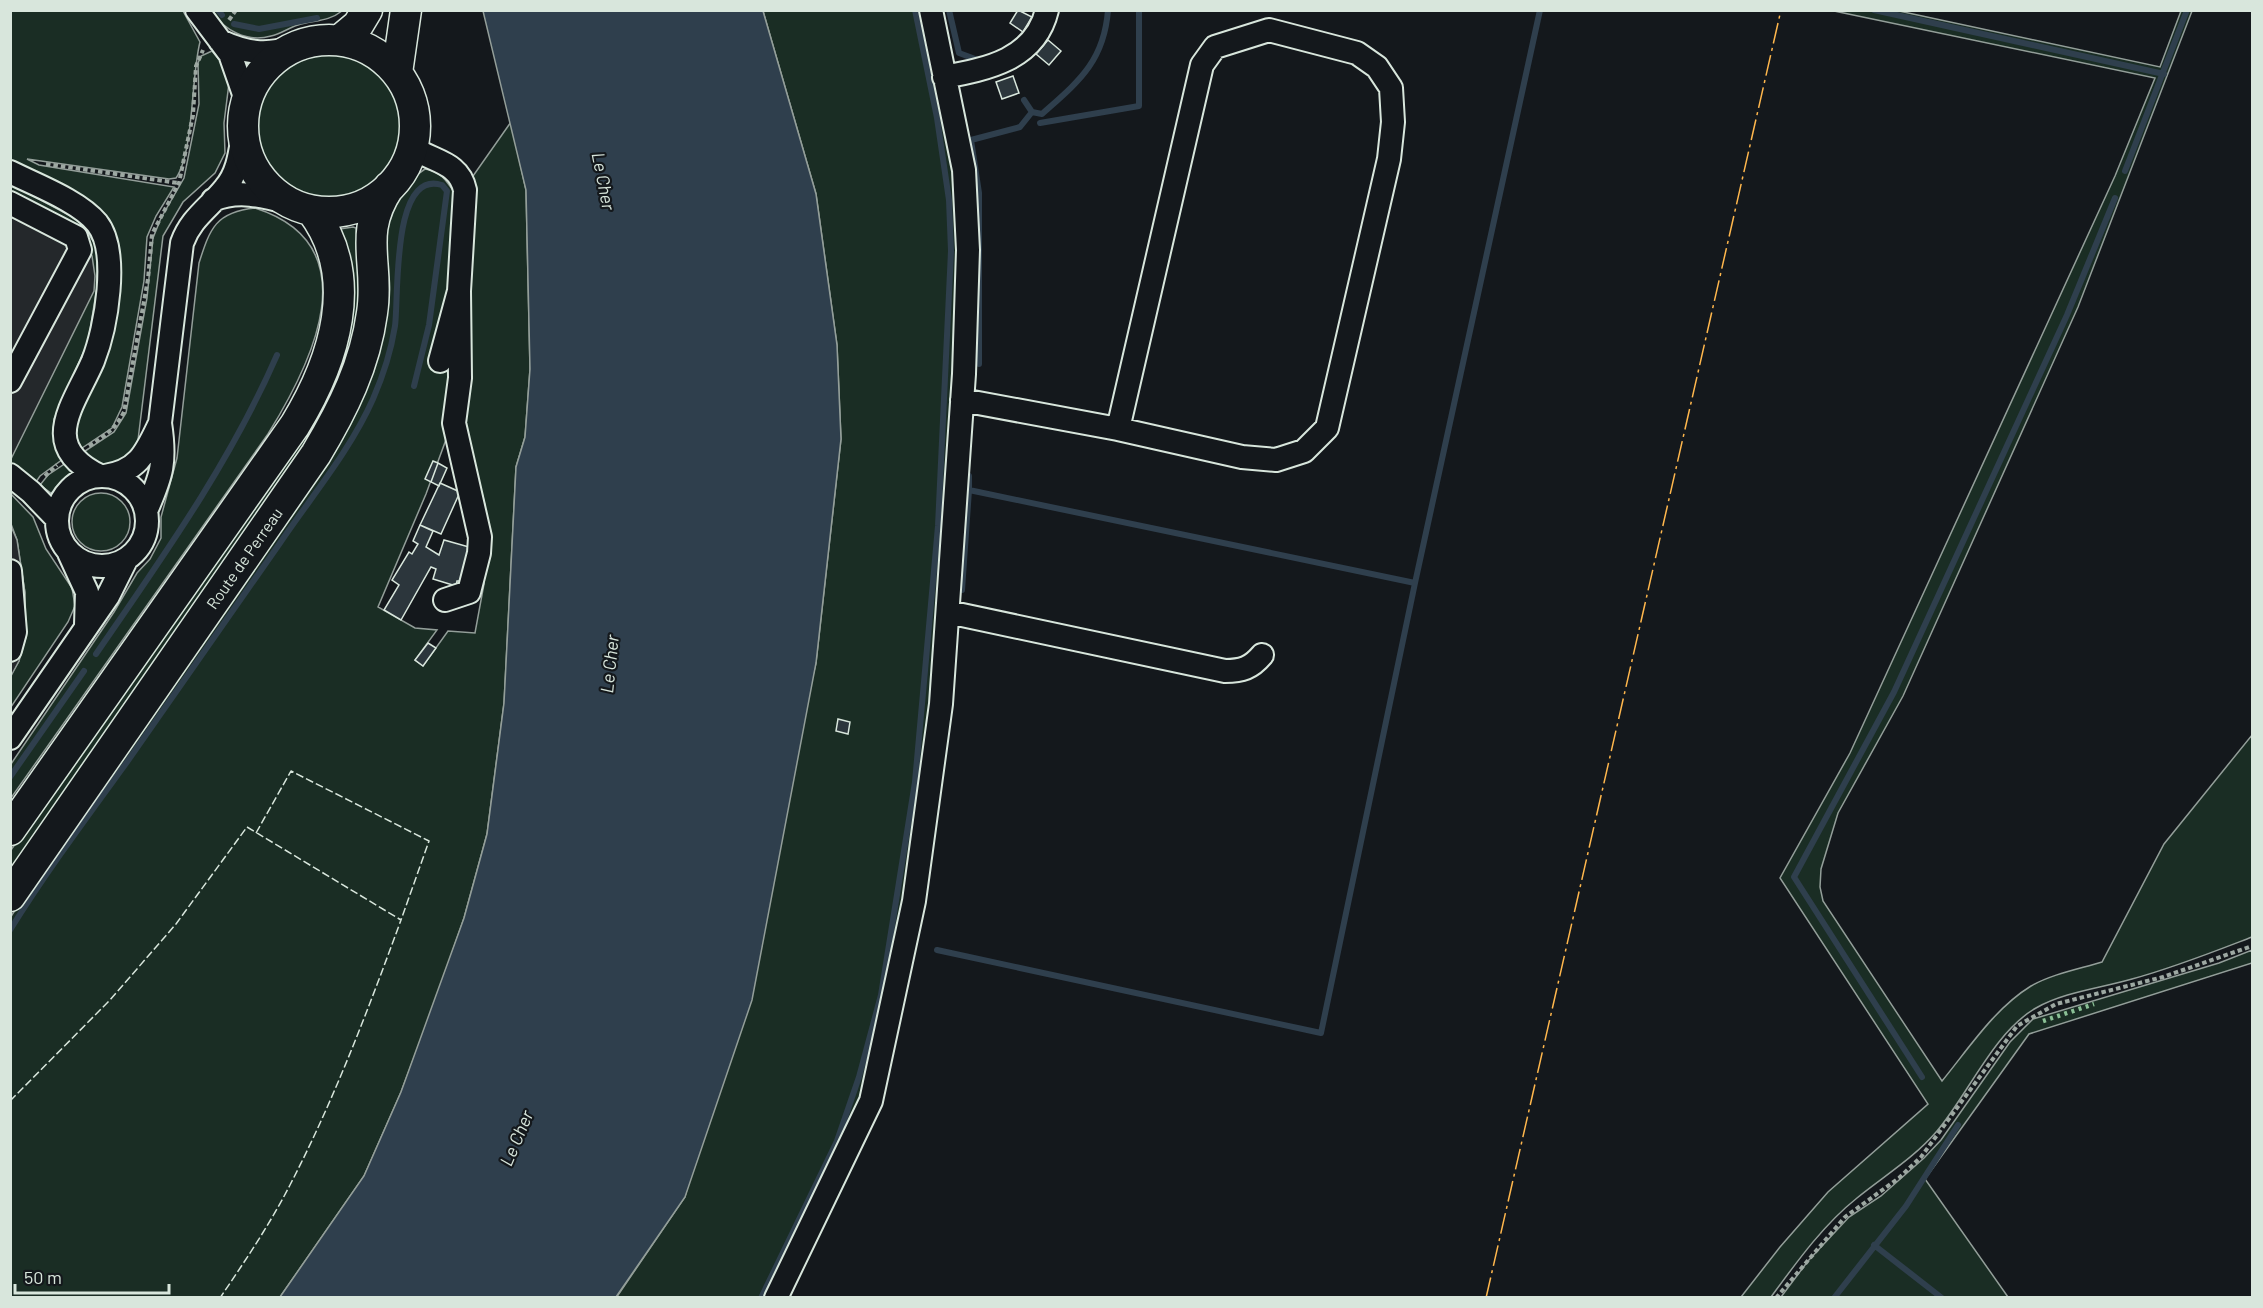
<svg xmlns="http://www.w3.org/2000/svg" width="2263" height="1308" font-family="Barlow,sans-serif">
<rect width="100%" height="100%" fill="#14181c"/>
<!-- green -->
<path fill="#1a2d24" stroke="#939e99" stroke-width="1.5" d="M10 11H183L200 42C191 76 194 152 176 178L169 179 27 159 39 165 174 187 156 216 147 237 144 281 122 407 112 428 79 450 72 435 117 252 11 162Z
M210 11H342C328 22 314 20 298 25 288 28 281 34 271 36 246 43 225 30 210 11Z
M763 11H922L956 166 960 300 937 694 895 962 861 1098 768 1297 616 1298 685 1197 816 663 841 439 837 345 816 194Z
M1834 11H1899L2160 67 2181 11H2192L2078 307 1903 696 1838 813 1821 869 1820 887 1823 901 1942 1081C1969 1048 1995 1008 2031 986 2052 974 2079 969 2102 962L2164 844 2252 735V937C2213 952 2173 968 2132 979 2101 988 2064 992 2036 1008 1994 1032 1969 1093 1937 1131 1914 1158 1884 1176 1857 1198 1823 1225 1796 1263 1771 1297H1741L1780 1247 1828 1192 1928 1104 1780 878 1850 753 2115 176 2155 78Z
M212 51 221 62 229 83 224 123 225 153 215 173 183 202 163 236 138 440 130 456 108 468 82 453 114 432 126 413 147 298 153 238 161 218 184 178 199 104 198 63 201 56Z
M256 127a73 73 0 1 1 146 0a73 73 0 1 1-146 0Z
M511 122 526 190 530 369 525 437 516 467 504 703 487 834 464 918 435 1002 401 1092 364 1176 280 1297H11L10 918 382 341C386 321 389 301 388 281 388 268 383 256 383 243 384 214 401 184 425 169 440 171 446 180 454 192L451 426 426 494 378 607 415 628 437 630 415 660 423 666 448 631 475 633 484 584 485 505 465 426 473 176Z
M11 184 80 221 97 247V287L88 342 54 419 55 441 63 459 40 476 36 482 11 465Z
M255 208C371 245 312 363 268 434L11 798V764L114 612 137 573 150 559 161 538V517L177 458 199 263C210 228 216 212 255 208Z
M353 227 356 228 359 270 358 330 325 416 11 869V850L308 421 340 229Z
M66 463 77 473 51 493 40 485 48 475Z
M72 522a29 29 0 1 1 58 0a29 29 0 1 1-58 0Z
M11 494 33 517 46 549 72 588 75 606 68 622 11 707 10 676 19 661 25 593 17 540 11 524Z
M2252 950V963L2029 1034 1925 1179 2008 1297H1781L1808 1261 1849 1217 1881 1196 1924 1158 1941 1140 2010 1042 2033 1019 2219 963Z"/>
<!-- parking -->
<path fill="#24282b" stroke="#939e99" stroke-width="1.5" d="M11 197 85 237 92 256 95 276 94 291 11 459Z
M10 524 17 540 25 593 26 637 19 661 11 676Z"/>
<!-- water -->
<path fill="#2f3f4d" stroke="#939e99" stroke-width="1.5" d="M483 11H763L816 194 837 345 841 439 816 663 752 1000 685 1197 616 1297H280L364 1176 401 1092 464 918 487 834 504 703 516 467 525 437 530 369 526 190Z"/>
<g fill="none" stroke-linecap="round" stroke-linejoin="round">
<!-- stream -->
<path stroke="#2f3f4d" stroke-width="6" d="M218 10 222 15
M949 10 959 53 978 60
M1874 10 2164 74
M234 24 259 29 317 18
M1024 100 1032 112 1042 114C1078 82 1104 62 1108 10
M1040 123 1139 106V10
M2125 171 2187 10
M979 364V193L971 140 1020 127 1032 112
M969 490V476
M962 590 969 490 1415 583
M96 654C162 558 230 463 277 355
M10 777 84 671
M10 930C46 872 87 817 127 762 178 690 229 617 280 543 311 497 350 451 373 399 383 376 391 351 395 326 399 297 391 169 442 185L447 191 429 325 414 386
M937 950 1321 1033 1415 583 1540 10
M1922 1077 1794 877 1894 692 2067 315 2115 198
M1874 1245 1942 1298
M761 1298 837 1141 859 1077 881 995 915 782 938 526 951 251 949 200 937 118 915 10
M1834 1298 1906 1206 1958 1125"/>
</g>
<!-- building -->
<path fill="#2c363c" stroke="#d8e6dc" stroke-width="1.5" d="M1018 10 1032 17 1023 32 1010 23Z
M1048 40 1061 51 1049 65 1036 54Z
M1013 76 1019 93 1002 99 996 82Z
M433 461 438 463 431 482 425 479Z
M438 463 447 468 439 486 431 482Z
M440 483 460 492 441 534 420 525Z
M420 525 433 531 426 547 439 555 444 540 469 547 460 581H457L456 586 433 579 436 569 431 567 401 620 384 610 399 585 392 580 409 552 412 554 418 544 413 541Z
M428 643 436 648 423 666 415 660Z
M838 719 850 722 848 734 836 731Z"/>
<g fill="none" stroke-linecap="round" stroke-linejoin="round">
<defs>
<path id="minor" d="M197 10 230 54 246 100
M220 41C246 53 266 56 293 47
M944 77C987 69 1035 60 1047 10
M412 147C432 162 459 161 465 190L459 291 440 361
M10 172C36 185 79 201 97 223 120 252 106 328 93 361 74 405 37 446 100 476
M213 200C238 189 263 196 289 203
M10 203 76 237 80 250 10 381
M962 400 1118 429 1242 457 1276 460 1304 451 1327 428 1389 159 1393 122 1391 88 1377 67 1357 53 1269 30 1215 47 1202 65 1118 429
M10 475 31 492 56 518
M57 521a45 45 0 1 1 90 0a45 45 0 1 1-90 0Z
M105 476C139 471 146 452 160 423
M146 511C162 475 166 462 160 423L182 243C191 218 209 208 225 188 238 173 240 153 243 135
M69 553 87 592 86 625
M10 571 15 632 10 650
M445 600 469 592 479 553 480 537 454 423 460 378 459 291
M948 612 1225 671C1242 671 1251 668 1262 655
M10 738 108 596 126 560
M776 1298 871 1101 914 901 941 704 964 374 968 250 964 170 931 10"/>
<path id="major" d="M243 126a86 86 0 1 1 172 0a86 86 0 1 1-172 0Z
M340 40 358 25 367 10
M397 73 406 10
M10 830 295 425C334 361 362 277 312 211
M10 896 316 454C343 409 365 365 372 313 380 263 357 235 389 187"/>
</defs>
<!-- minor casing -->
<use href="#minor" stroke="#d8e6dc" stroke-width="26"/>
<!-- major casing -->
<use href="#major" stroke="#d8e6dc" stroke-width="33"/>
<!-- path -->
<path stroke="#9da8a2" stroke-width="4" stroke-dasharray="4.5 3" stroke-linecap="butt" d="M229 20 236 10
M46 164 178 183
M89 446C105 436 116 428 124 412L148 279 152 234 179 183 193 115 196 66 203 50
M45 476 57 465
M1776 1298 1845 1217 1899 1178 1921 1157 2017 1026 2056 1004 2163 977 2252 946"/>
<!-- minor -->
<use href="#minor" stroke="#14181c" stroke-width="22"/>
<!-- major -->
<use href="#major" stroke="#14181c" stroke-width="30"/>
<!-- hedge -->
<path stroke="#8ac095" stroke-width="4.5" stroke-dasharray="3 4.5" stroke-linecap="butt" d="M2043 1021 2094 1004"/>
<!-- fence -->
<path stroke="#d8e6dc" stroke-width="1.5" stroke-dasharray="8 3" stroke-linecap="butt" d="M256 833 291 771 429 841 401 920
M10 1101 110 1000 176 924 247 827 401 920C368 1010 334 1100 290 1185 270 1224 245 1261 220 1298"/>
<!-- power -->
<path stroke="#ffb74d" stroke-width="1.5" stroke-dasharray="21 4.5 3 4.5" stroke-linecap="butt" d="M1486 1298 1781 10"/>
</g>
<g text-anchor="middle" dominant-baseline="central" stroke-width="4.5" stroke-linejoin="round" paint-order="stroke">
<!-- street labels -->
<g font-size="16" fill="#d8e6dc" stroke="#14181c">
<text transform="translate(244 558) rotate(-55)">Route de Perreau</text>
</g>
<!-- water labels -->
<g font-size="18" font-style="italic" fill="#d8e6dc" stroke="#14181c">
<text transform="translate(604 181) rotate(79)">Le Cher</text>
<text transform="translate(609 664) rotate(-84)">Le Cher</text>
<text transform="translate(516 1138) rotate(-67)">Le Cher</text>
</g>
</g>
<!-- border -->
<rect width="2263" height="1308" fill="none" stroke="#d8e6dc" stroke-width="24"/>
<!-- scale -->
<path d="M15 1284v9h154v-9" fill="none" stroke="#d8e6dc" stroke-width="3"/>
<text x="24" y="1284" font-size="18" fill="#d8e6dc" stroke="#14181c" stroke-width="4.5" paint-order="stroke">50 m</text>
</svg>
